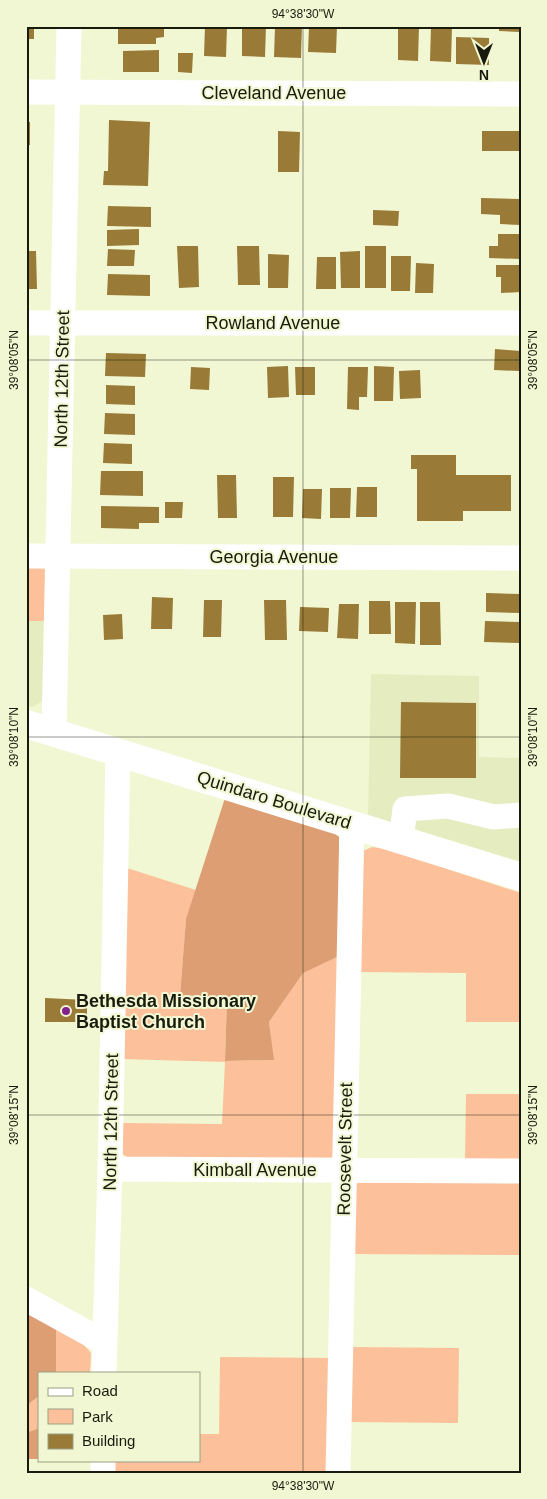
<svg xmlns="http://www.w3.org/2000/svg" width="547" height="1499" font-family="Arial,sans-serif">
<rect width="100%" height="100%" fill="#f1f7d3"/>
<!-- built -->
<path fill="#e5ecc0" d="M26 621H46V695L41 702 32 707 26 706Z
M371 674 479 676V757L521 758V862L368 815Z"/>
<!-- green -->
<path fill="#fcc19b" d="M26 566H41L46 570V621H26Z
M372 847 386 849 521 893V1022H466V973L356 972 363 851Z
M127 868 196 890 186 920 180 995 227 997 225 1061 273 1060 269 1022 303 972 339 956 336 1154 331 1160 127 1157 121 1153 122 1123 222 1124 225 1062 121 1059Z
M466 1094H521V1161L465 1162Z
M359 1181 521 1182V1255L353 1254 354 1186Z
M56 1327 83 1344 91 1353 90 1373H56Z
M351 1347 459 1348 458 1423 350 1422Z
M220 1357 332 1358 329 1473H111V1460H199V1434H219Z
M39 1396V1428L26 1433V1406Z"/>
<!-- forest -->
<path fill="#dd9e73" d="M225 798 334 833 339 837V956L303 973 269 1022 274 1060 225 1061 227 997 180 995 186 919Z
M26 1310 56 1327V1373H39V1396L26 1406Z
M39 1428V1459H26V1433Z"/>
<!-- building -->
<path fill="#997a36" d="M26 26H34V39H26Z
M118 26H164V37L156 38V44H118Z
M205 26H227L226 57 204 56Z
M242 26H266L265 57 242 56Z
M275 26H302L301 58 274 57Z
M309 26H337L336 53 308 52Z
M398 26H419L418 61 398 60Z
M431 26H452L451 62 430 61Z
M499 26H521V32L499 31Z
M456 37 489 38V65L456 64Z
M159 50V72H123V51Z
M178 53H193L192 73 178 72Z
M109 120 150 122 148 186 103 185 104 171H108Z
M26 122H30V145H26Z
M278 131 300 132 299 172H278Z
M482 131H520V151H482Z
M481 198 521 199V225L500 224V215L481 214Z
M108 206 151 207V227L107 226Z
M373 210 399 211 398 226 373 225Z
M139 229V245L107 246V230Z
M498 234H519L521 259 489 258V246H498Z
M177 246H198L199 287 179 288Z
M237 246H259L260 285H238Z
M365 246H386V288H365Z
M108 249 135 250 134 266H107Z
M26 251H36L37 289H26Z
M360 251V288H341L340 252Z
M268 254 289 255 288 288H268Z
M391 256H411L410 291H391Z
M317 257H336V289H316Z
M416 263 434 264 433 293H415Z
M496 265H521V292L501 293V277H496Z
M108 274 150 275V296L107 295Z
M495 349 520 351 519 371 494 370Z
M106 353 146 354 145 377 105 376Z
M288 366 289 397 268 398 267 367Z
M374 366 394 367 393 401H374Z
M191 367 210 368 209 390 190 389Z
M295 367H315V395H296Z
M348 367H368L367 397H359V410L347 409Z
M420 370 421 398 400 399 399 371Z
M106 385 135 386V405L106 404Z
M105 413 135 414V435L104 434Z
M104 443 132 444V464L103 463Z
M411 455H456V475H511V511H463V521H417V469H411Z
M101 471H143V496L100 495Z
M217 475H236L237 518H218Z
M273 477H294L293 517H273Z
M357 487H377V517H356Z
M330 488H351L350 518H330Z
M303 489H322L321 519 302 518Z
M165 502H183L182 518H165Z
M101 506 159 507V523H139V529L101 528Z
M486 593 521 594V613L486 612Z
M152 597 173 598 172 629H151Z
M204 600H222L221 637H203Z
M264 600H286L287 640H265Z
M369 601H390L391 634H369Z
M395 602H416L415 644 395 643Z
M420 602H440L441 645H420Z
M339 604H359L358 639 337 638Z
M300 607 329 608 328 632 299 631Z
M122 614 123 639 104 640 103 615Z
M485 621 521 622V643L484 642Z
M401 702 476 703V778H400Z
M45 998 87 1000V1022H45Z"/>
<g fill="none" stroke-linecap="round" stroke-linejoin="round">
<!-- minor -->
<path stroke="#fff" stroke-width="25" d="M26 92 521 94
M26 323H521
M26 556 521 558
M54 732 69 26
M401 840 405 809 448 806 494 817 521 815
M110 1169 521 1171
M26 1299 104 1342
M104 1373 110 1169 118 751
M103 1473V1460
M338 1473 352 825"/>
<!-- major -->
<path stroke="#fff" stroke-width="28" d="M26 724 521 877"/>
</g>
<!-- ticks -->
<path fill="none" stroke="#191b0d" stroke-width="1" stroke-opacity="0.45" d="M303 26V1473M26 360H521M26 737H521M26 1115H521"/>
<!-- markers -->
<circle fill="#82228d" stroke="#f1f7d3" stroke-width="2" cx="66" cy="1011" r="5"/>
<g text-anchor="middle" dominant-baseline="central" stroke-width="4" stroke-linejoin="round" paint-order="stroke">
<!-- street labels -->
<g font-size="18" fill="#191b0d" stroke="#f1f7d3">
<text x="274" y="93">Cleveland Avenue</text>
<text x="273" y="323">Rowland Avenue</text>
<text transform="translate(62 379) rotate(-89)">North 12th Street</text>
<text x="274" y="557">Georgia Avenue</text>
<text transform="translate(274 800) rotate(17)">Quindaro Boulevard</text>
<text transform="translate(111 1122) rotate(-89)">North 12th Street</text>
<text transform="translate(345 1149) rotate(-89)">Roosevelt Street</text>
<text x="255" y="1170">Kimball Avenue</text>
</g>
<!-- poi labels -->
<g font-size="18" font-weight="bold" fill="#191b0d" stroke="#f1f7d3" text-anchor="start">
<text x="76" y="1001">Bethesda Missionary<tspan x="76" dy="21">Baptist Church</tspan></text>
</g>
</g>
<!-- border -->
<rect width="547" height="1499" fill="none" stroke="#f1f7d3" stroke-width="55"/>
<!-- legend -->
<rect x="38" y="1372" width="162" height="90" fill="#f1f7d3" stroke="#9b9f84"/>
<rect x="48" y="1388" width="25" height="8" fill="#ffffff" stroke="#9b9f84"/>
<text x="82" y="1396" font-size="15" fill="#191b0d">Road</text>
<rect x="48" y="1409" width="25" height="15" fill="#fcc19b" stroke="#9b9f84"/>
<text x="82" y="1422" font-size="15" fill="#191b0d">Park</text>
<rect x="48" y="1434" width="25" height="15" fill="#997a36" stroke="#9b9f84"/>
<text x="82" y="1446" font-size="15" fill="#191b0d">Building</text>
<!-- north arrow -->
<g transform="translate(484 62) rotate(180)" stroke="#f1f7d3" stroke-width="4" paint-order="stroke">
<path d="M0-4L9 19L0 12L-9 19Z" fill="#191b0d"/>
<text y="-8" font-size="14" font-weight="bold" text-anchor="middle" fill="#191b0d">N</text>
</g>
<rect x="28" y="28" width="492" height="1444" fill="none" stroke="#191b0d" stroke-width="2"/>
<g font-size="12" text-anchor="middle" fill="#191b0d">
<text x="303" y="18">94°38'30"W</text>
<text transform="translate(14 360) rotate(-90)" y="4">39°08'05"N</text>
<text transform="translate(533 360) rotate(-90)" y="4">39°08'05"N</text>
<text transform="translate(14 737) rotate(-90)" y="4">39°08'10"N</text>
<text transform="translate(533 737) rotate(-90)" y="4">39°08'10"N</text>
<text transform="translate(14 1115) rotate(-90)" y="4">39°08'15"N</text>
<text transform="translate(533 1115) rotate(-90)" y="4">39°08'15"N</text>
<text x="303" y="1490">94°38'30"W</text>
</g>
</svg>
